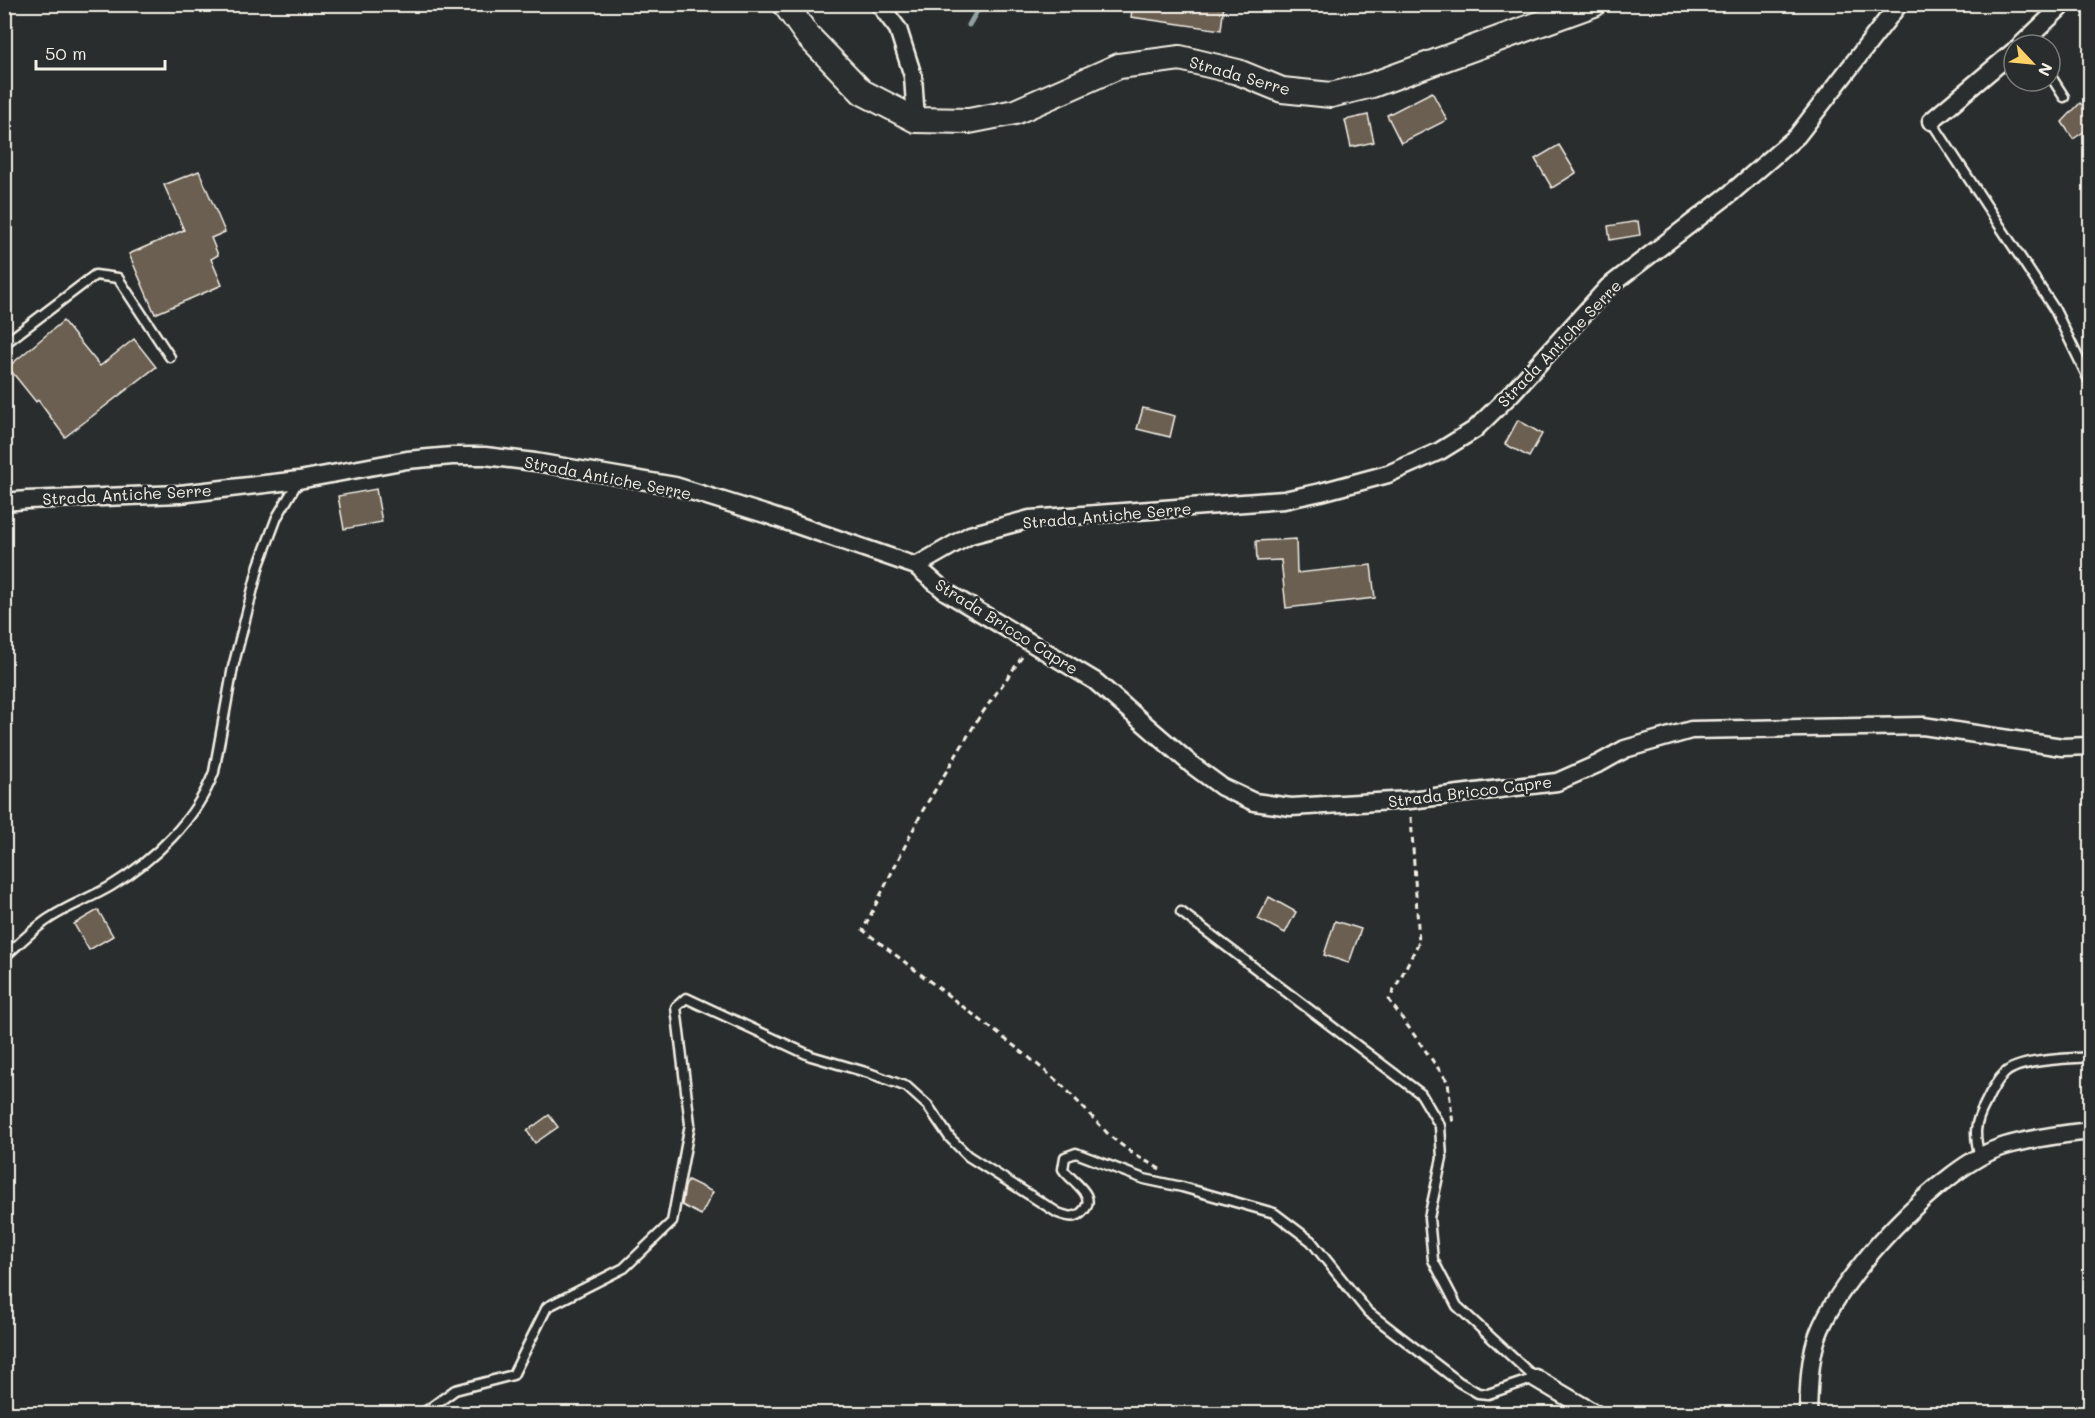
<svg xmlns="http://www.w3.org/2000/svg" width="2095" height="1418" font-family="Mali,sans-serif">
<rect width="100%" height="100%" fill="#2a2d2e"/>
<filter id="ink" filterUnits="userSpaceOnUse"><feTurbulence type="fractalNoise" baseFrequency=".0167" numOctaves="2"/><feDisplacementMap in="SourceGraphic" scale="12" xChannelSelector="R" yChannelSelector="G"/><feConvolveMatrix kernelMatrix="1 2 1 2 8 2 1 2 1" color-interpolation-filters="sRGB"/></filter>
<g filter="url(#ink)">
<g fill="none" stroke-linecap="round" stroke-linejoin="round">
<!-- stream -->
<path stroke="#90a1a0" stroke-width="5" d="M969 25 981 4"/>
</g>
<!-- building -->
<path fill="#6a5e51" stroke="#f4f1e8" stroke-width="1.5" d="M1133 4H1224L1221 30 1131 17Z
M1432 92 1447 120 1401 143 1387 115Z
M2080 103 2091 113V127L2073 139 2062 122Z
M1368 115 1374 142 1351 147 1345 120Z
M1559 145 1576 173 1552 188 1535 159Z
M199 171 225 232 211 238 218 255 211 259 222 285 155 314 129 254 184 230 164 185Z
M1638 221 1640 235 1610 240 1608 226Z
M63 321 100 366 134 339 156 367 65 437 38 400 36 402 8 367Z
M1143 408 1175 416 1170 437 1137 429Z
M1518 420 1542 434 1529 457 1505 444Z
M376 489 382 522 344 529 338 496Z
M1296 539 1297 573 1371 565 1375 598 1286 608 1281 560 1257 561 1256 541Z
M1269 897 1296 912 1285 933 1258 919Z
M98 910 113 936 89 950 74 924Z
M1335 921 1361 929 1349 963 1324 955Z
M549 1115 558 1127 535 1143 527 1131Z
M688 1180 713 1192 701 1215 682 1205 685 1187Z"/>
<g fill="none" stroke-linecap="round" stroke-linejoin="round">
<defs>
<path id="lane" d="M2050 75 2064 97
M1931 121 2055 310 2090 382
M4 344 95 275 118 278 170 357
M4 957C19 944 34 928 50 918 69 905 91 898 111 886 154 860 196 820 214 772L233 667 259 565 277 517 299 480
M1980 1157C1974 1135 1974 1124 1985 1104 1990 1093 1996 1081 2005 1073 2020 1059 2069 1059 2090 1057
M422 1414 455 1390 513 1375 547 1307 624 1268 672 1222 690 1124 676 1007 686 998 811 1056 869 1073 907 1087 928 1106 950 1138 968 1156 1058 1213C1066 1216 1074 1219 1081 1213 1101 1196 1070 1181 1063 1169L1065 1157 1076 1153 1144 1179 1182 1187 1274 1213 1311 1241 1368 1312 1459 1382 1478 1393 1488 1394 1535 1378 1457 1306 1433 1260 1429 1218 1442 1158 1440 1126 1421 1094 1181 912"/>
<path id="street" d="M879 4 898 29 913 76 916 120
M2021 45 2064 4
M1931 121 2014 51
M4 502 27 500 180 494 299 480 407 460 452 456H485L535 462 675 486 768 515 916 566 946 592 1095 681 1192 765 1222 787 1254 802 1291 807 1410 800 1557 782 1600 763 1625 749 1691 730 1923 726 2062 747 2090 746
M916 566 970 535 1030 519 1284 500 1321 492 1388 474 1440 451 1474 430 1512 393 1608 287 1731 193 1797 136 1899 4
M1535 1378 1596 1414
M1808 1414C1809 1390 1809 1364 1816 1341 1834 1280 1944 1163 2005 1146 2032 1138 2063 1134 2090 1131"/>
<path id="secondary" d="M785 4 807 35 862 92 916 120 969 121 1015 112 1119 66 1180 58 1238 72 1282 90 1331 95 1372 85 1594 4"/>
</defs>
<!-- lane casing -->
<use href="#lane" stroke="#f4f1e8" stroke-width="13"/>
<!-- street casing -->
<use href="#street" stroke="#f4f1e8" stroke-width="21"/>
<!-- secondary casing -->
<use href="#secondary" stroke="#f4f1e8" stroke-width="28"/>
<!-- path -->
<path stroke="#f4f1e8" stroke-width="3" stroke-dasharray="6 4.5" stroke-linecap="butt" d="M1022 657 978 719 923 810 863 930 1026 1055 1063 1086 1111 1137 1132 1153 1160 1169
M1411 817 1419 942 1389 1000 1448 1082 1453 1125"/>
<!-- lane -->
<use href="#lane" stroke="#2a2d2e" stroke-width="8"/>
<!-- street -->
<use href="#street" stroke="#2a2d2e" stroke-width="16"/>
<!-- secondary -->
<use href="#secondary" stroke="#2a2d2e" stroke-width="24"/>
</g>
</g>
<g text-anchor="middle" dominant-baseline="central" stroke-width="5" stroke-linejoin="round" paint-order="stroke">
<!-- street labels -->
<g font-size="16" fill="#f4f1e8" stroke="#2a2d2e">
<text transform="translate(1240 75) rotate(16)">Strada Serre</text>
<text transform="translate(1559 343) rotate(-46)">Strada Antiche Serre</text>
<text transform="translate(608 477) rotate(11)">Strada Antiche Serre</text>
<text transform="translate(127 494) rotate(-3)">Strada Antiche Serre</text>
<text transform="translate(1107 515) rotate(-5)">Strada Antiche Serre</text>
<text transform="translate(1007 626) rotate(32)">Strada Bricco Capre</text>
<text transform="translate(1470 791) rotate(-7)">Strada Bricco Capre</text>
</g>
</g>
<!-- margin -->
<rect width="2095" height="1418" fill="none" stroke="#2a2d2e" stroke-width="24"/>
<rect x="12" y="12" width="2071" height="1394" fill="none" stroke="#f4f1e8" stroke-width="2" filter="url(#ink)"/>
<!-- north arrow -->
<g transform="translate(2032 63) rotate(116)"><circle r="28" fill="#2a2d2e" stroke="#7b7b78" stroke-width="1.5"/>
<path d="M0-4.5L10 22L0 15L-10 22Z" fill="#ffd166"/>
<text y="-9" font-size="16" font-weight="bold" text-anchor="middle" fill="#f4f1e8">N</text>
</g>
<!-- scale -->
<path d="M36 60v9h129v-9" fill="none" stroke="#f4f1e8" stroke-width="3"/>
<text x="45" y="60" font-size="18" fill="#f4f1e8" stroke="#2a2d2e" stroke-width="4.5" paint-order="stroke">50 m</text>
</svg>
